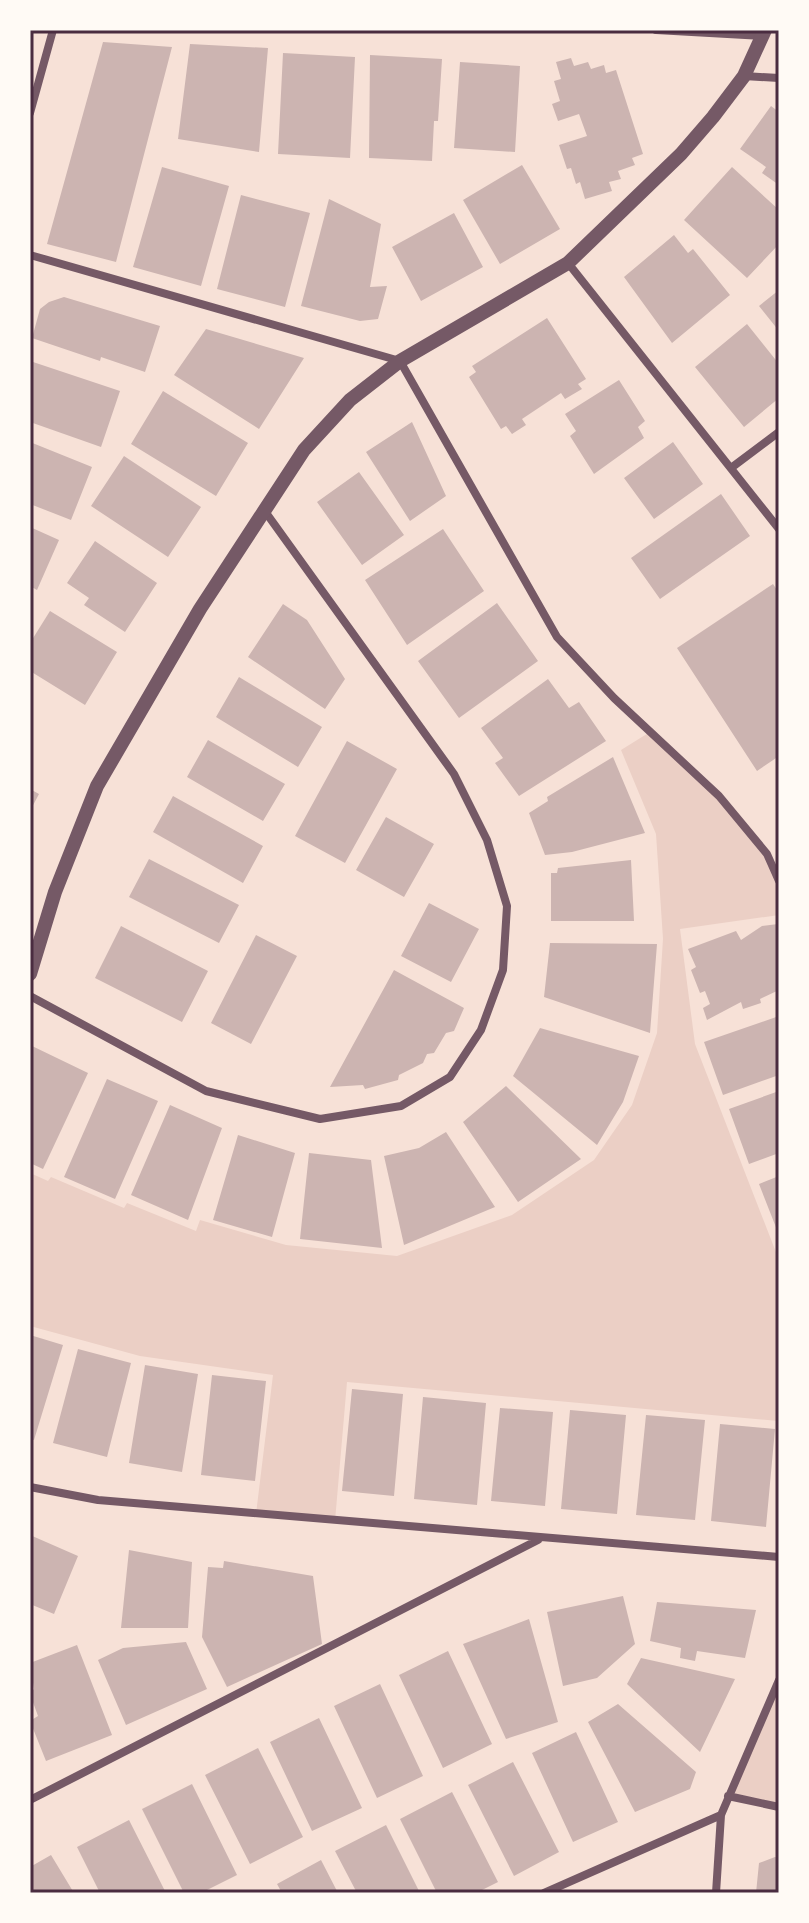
<svg xmlns="http://www.w3.org/2000/svg" width="809" height="1923" font-family="Inter,sans-serif">
<rect width="100%" height="100%" fill="#f7e1d7"/>
<!-- green -->
<path fill="#ebcfc5" d="M650 732C693 771 758 822 777 878 781 889 779 903 779 915L680 929 695 1044 779 1260V1421L347 1382 335 1521 256 1514 273 1375 140 1356 30 1326V1173L48 1181 51 1177 124 1208 127 1203 196 1231 200 1220 286 1245 397 1256 512 1215 594 1160 632 1105 657 1033 663 939 656 834 621 750Z
M779 1680V1807L728 1796Z"/>
<!-- building -->
<path fill="#ccb4b1" d="M103 42 172 47 116 262 47 244Z
M190 44 268 48 259 152 178 139Z
M283 53 355 57 350 158 278 154Z
M370 55 442 59 438 121H434L432 161 369 158Z
M571 58 574 66 588 62 591 69 604 65 606 73 616 70 643 154 632 158 635 165 618 171 621 179 609 182 612 191 585 199 580 182 576 184 571 168 567 169 559 145 587 136 579 114 558 121 552 104 560 101 554 81 561 79 556 62Z
M460 62 520 66 515 152 454 148Z
M771 106 779 112V185L762 173 766 167 740 149Z
M522 165 560 229 500 264 463 200Z
M162 167 229 186 201 286 133 267Z
M732 167 779 210V244L747 278 684 220Z
M241 195 310 213 285 307 217 289Z
M329 199 381 224 370 287 387 286 378 319 360 321 301 306Z
M454 213 483 267 421 301 392 247Z
M674 235 688 253 693 249 730 295 672 343 624 277Z
M779 290V331L759 306Z
M64 297 160 326 145 372 101 357 100 361 32 338 40 309 49 302Z
M547 318 586 379 578 384 582 389 565 399 561 393 522 419 526 425 512 434 506 426 501 429 469 377 476 372 472 366Z
M747 324 779 364V398L744 427 695 367Z
M206 329 304 358 259 429 174 375Z
M30 361 120 391 101 447 30 422Z
M619 380 645 421 638 427 644 438 594 474 570 436 576 431 565 414Z
M163 391 248 443 216 496 131 444Z
M412 422 446 496 410 521 366 452Z
M30 442 92 467 71 520 30 504Z
M673 442 703 484 654 519 624 478Z
M124 456 201 507 168 557 91 506Z
M359 472 404 535 362 565 317 502Z
M721 494 750 536 660 599 631 558Z
M30 527 59 540 37 590 30 586Z
M443 529 484 591 407 645 365 580Z
M95 541 157 583 125 632 84 605 89 598 67 583Z
M773 584 779 593V756L757 771 677 648Z
M497 603 538 661 459 718 418 661Z
M283 604 307 620 345 679 325 709 248 657Z
M50 611 117 652 85 705 30 671V643Z
M239 677 322 727 298 767 216 717Z
M548 679 569 708 579 702 606 741 519 796 495 763 503 758 481 728Z
M208 740 285 784 263 821 187 777Z
M347 741 397 769 345 863 295 836Z
M613 757 645 833 572 852 545 855 529 813 548 801 547 797Z
M30 789 39 794 30 811Z
M173 796 263 846 243 883 153 832Z
M386 817 434 844 404 897 356 870Z
M149 859 239 905 219 943 129 897Z
M631 860 634 921H551V873H557L558 868Z
M429 903 479 929 451 982 401 956Z
M778 924 779 990 760 999 761 1003 743 1009 741 1002 707 1020 703 1008 710 1004 705 991 700 993 691 970 696 967 688 949 736 931 741 940 762 926Z
M121 926 208 971 182 1022 95 978Z
M256 935 297 956 251 1044 211 1023Z
M550 943 657 944 650 1033 544 997Z
M394 970 464 1008 454 1031 446 1033 434 1053 427 1054 423 1063 399 1075 398 1080 365 1089 363 1085 330 1087Z
M779 1016V1075L723 1095 704 1042Z
M540 1028 639 1056 623 1102 597 1145 513 1076Z
M30 1045 88 1073 43 1169 30 1163Z
M107 1079 158 1101 115 1199 64 1177Z
M506 1086 581 1159 518 1202 463 1122Z
M779 1091V1153L749 1164 729 1109Z
M170 1105 222 1128 188 1220 131 1195Z
M446 1132 495 1207 404 1245 384 1156 419 1148Z
M238 1135 295 1153 272 1237 213 1220Z
M309 1153 371 1160 382 1248 300 1239Z
M779 1176V1235L759 1184Z
M30 1335 63 1345 34 1440 30 1439Z
M78 1349 131 1363 107 1457 53 1443Z
M145 1365 198 1374 182 1472 129 1463Z
M212 1375 266 1381 255 1481 201 1475Z
M352 1389 403 1394 394 1496 342 1491Z
M423 1397 486 1403 477 1505 414 1499Z
M500 1408 553 1412 545 1506 491 1501Z
M570 1410 626 1415 617 1514 561 1509Z
M646 1415 705 1420 695 1520 636 1515Z
M720 1424 775 1429 766 1527 711 1521Z
M30 1535 78 1556 54 1614 30 1604Z
M129 1550 192 1562 188 1628H121Z
M224 1561 313 1576 322 1644 227 1687 202 1637 208 1567 223 1568Z
M623 1596 635 1644 597 1678 563 1686 547 1612Z
M657 1602 756 1610 745 1658 697 1651 695 1661 680 1658 681 1648 650 1641Z
M529 1619 558 1722 506 1739 463 1644Z
M186 1642 207 1689 126 1725 98 1660 123 1648Z
M77 1645 112 1735 46 1761 30 1721 38 1716 30 1694 34 1689 30 1663Z
M448 1651 492 1744 443 1768 399 1675Z
M641 1658 735 1679 700 1752 627 1684Z
M380 1684 423 1776 377 1798 334 1706Z
M618 1704 696 1772 690 1789 635 1812 588 1722Z
M319 1718 362 1808 312 1831 270 1742Z
M576 1732 618 1822 573 1842 532 1753Z
M258 1748 303 1837 250 1864 205 1775Z
M513 1762 559 1852 514 1876 468 1785Z
M192 1784 237 1875 201 1893H184L142 1809Z
M452 1792 498 1882 476 1893H437L400 1819Z
M129 1820 166 1893H100L77 1847Z
M386 1825 420 1893H357L335 1851Z
M51 1855 74 1893H30V1867Z
M775 1857 779 1858V1893H756L759 1863Z
M321 1860 338 1893H282L277 1884Z"/>
<g fill="none" stroke-linecap="round" stroke-linejoin="round">
<!-- minor -->
<path stroke="#755966" stroke-width="8" d="M656 30 763 36
M744 76 779 78
M30 113 53 30
M30 255 400 361 557 637 614 698 719 796 767 854 779 881
M568 263 779 529
M731 468 779 432
M30 996 206 1091 320 1119 401 1106 450 1077 481 1030 503 970 507 906 487 840 454 774 264 510
M30 1487 98 1500 779 1557
M728 1796 779 1807
M30 1800 538 1540
M544 1893 721 1815
M716 1893 721 1815 779 1680"/>
<!-- tertiary -->
<path stroke="#755966" stroke-width="14" d="M30 974 55 892 97 786 200 609 304 450 350 400 400 361 568 263 681 154 713 117 744 76 765 30"/>
</g>
<!-- border -->
<rect width="809" height="1923" fill="none" stroke="#fffaf5" stroke-width="64"/>
<rect x="32" y="32" width="745" height="1859" fill="none" stroke="#4a2c40" stroke-width="3"/>
</svg>
